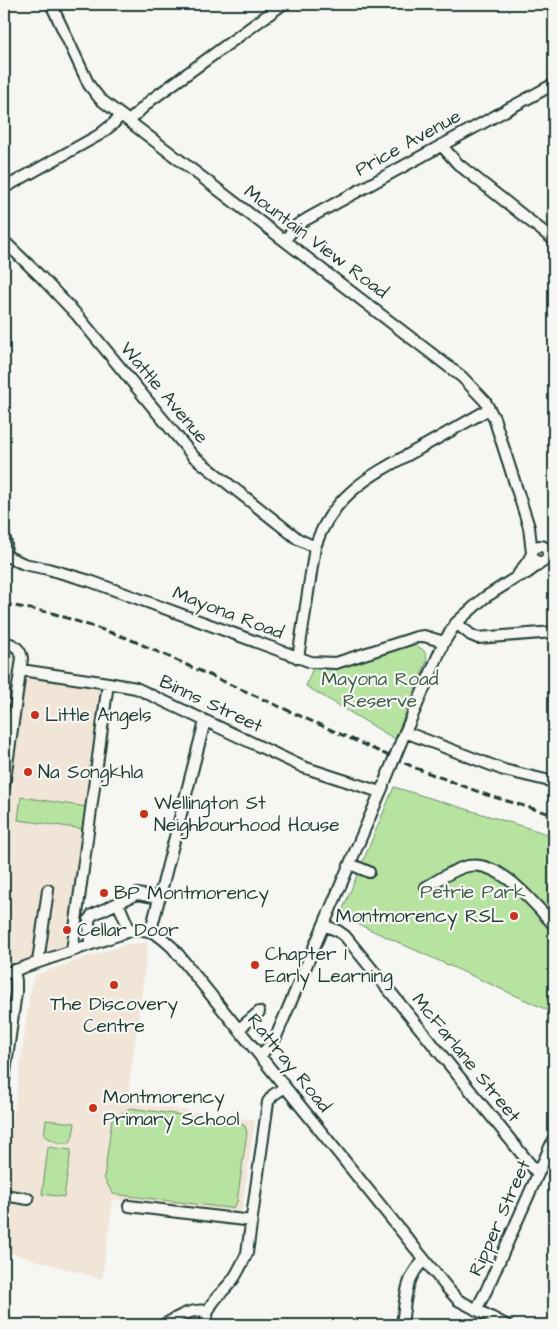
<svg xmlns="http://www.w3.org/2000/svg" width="558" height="1329" font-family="'Architects Daughter',sans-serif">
<rect width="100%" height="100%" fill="#f6f6f2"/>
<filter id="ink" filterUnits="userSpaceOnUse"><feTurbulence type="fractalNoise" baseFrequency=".02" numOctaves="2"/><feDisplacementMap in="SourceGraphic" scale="10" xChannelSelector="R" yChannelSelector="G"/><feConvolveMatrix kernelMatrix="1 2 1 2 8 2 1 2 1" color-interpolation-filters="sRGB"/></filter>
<g filter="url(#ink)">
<!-- built -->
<path fill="#f0e5d6" d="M4 644 16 649 19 672 114 688 107 725 89 878 80 943 4 969Z
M148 943 127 1102 255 1120 241 1216 113 1199 102 1279 4 1251V1187L31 985 35 975 81 959 128 944Z"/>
<!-- green -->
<path fill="#b7e3a0" stroke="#6b906a" d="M409 644C420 646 427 650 427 661L395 739 306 686 313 668C351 669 374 652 409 644Z
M394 787 554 836V1013L340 916Z
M21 797 87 807 84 829 18 820Z
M130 1108 239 1123 245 1126 247 1132 237 1202 234 1207 228 1208 113 1194 104 1178 112 1119Z
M46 1120 75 1123C74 1130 73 1137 70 1143H59L44 1136Z
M48 1147 71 1150 64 1197 42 1194Z"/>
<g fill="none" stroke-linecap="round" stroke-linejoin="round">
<defs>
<path id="minor" d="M51 4 89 85 100 99 462 377 485 401 494 418 529 527 532 553
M129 121 151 100 283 4
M441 145 458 164 554 240
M4 188 99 135 113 124 121 115
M285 240 297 225 307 219 554 84
M4 241 41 277 77 315 193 456 298 539 315 547
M4 537 6 543 5 555
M532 554a8 8 0 1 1 16 0a8 8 0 1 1-16 0Z
M4 555 24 564 48 569 90 581 311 662 336 663 417 637 424 636 444 642
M517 577C521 568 529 563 532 553
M456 623 471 635 478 638 554 632
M4 642C14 644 20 648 22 658L4 786
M298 658 315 547C332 495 371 475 415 451 440 437 465 423 489 409
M21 670 108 683 136 688 303 767 380 792
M405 732 504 770 554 782
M401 742 444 642 456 623 484 598 517 577 527 573 545 560
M350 864 369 872
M426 887C439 880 453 869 468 866 501 860 534 904 554 925
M118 903 130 931
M324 925 338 931 345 936 538 1174
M151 930 205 721
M90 944 89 920 92 915 137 894 160 898
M72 951 108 683
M38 962 48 890
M4 974 130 931C151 927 158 934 173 948L448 1289 458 1300 506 1325
M239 1029 259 1012
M261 1055 275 1039 383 786
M4 1080 16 992V981L14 970
M4 1195 28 1199
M129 1206 252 1221
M476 1310 486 1291 554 1138
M163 1325C177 1318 190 1308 207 1311
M205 1325C208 1300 220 1297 234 1278 239 1270 243 1262 247 1253L268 1102 273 1095 285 1087
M402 1325C405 1303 405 1276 424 1261"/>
</defs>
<!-- minor casing -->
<use href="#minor" stroke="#1f3d34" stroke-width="14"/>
<!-- minor -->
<use href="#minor" stroke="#f6f6f2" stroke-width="10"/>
<!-- rail -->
<path stroke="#1f3d34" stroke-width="3" stroke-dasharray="8 4" stroke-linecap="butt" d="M4 604 52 613 127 638 418 769 487 795 554 815"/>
<defs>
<path id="minor-bridge" d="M385 781 401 742"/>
</defs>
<!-- minor-bridge casing -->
<use href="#minor-bridge" stroke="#1f3d34" stroke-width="14" stroke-linecap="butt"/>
<!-- minor-bridge -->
<use href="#minor-bridge" stroke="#f6f6f2" stroke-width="10"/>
</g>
</g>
<!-- markers -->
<g fill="#c8321e" stroke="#f6f6f2" stroke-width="2">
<circle cx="35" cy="715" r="5"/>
<circle cx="28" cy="772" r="5"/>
<circle cx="144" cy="814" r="5"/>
<circle cx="104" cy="893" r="5"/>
<circle cx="514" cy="916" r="5"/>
<circle cx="67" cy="930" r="5"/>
<circle cx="255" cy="965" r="5"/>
<circle cx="114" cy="985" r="5"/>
<circle cx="93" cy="1108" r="5"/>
</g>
<g text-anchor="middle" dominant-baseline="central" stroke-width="4.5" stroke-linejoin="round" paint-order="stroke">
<!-- street labels -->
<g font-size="19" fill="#1f3d34" stroke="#f6f6f2">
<text transform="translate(408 143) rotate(-29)">Price Avenue</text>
<text transform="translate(316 242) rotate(37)">Mountain View Road</text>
<text transform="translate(164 393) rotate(50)">Wattle Avenue</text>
<text transform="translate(228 613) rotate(21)">Mayona Road</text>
<text transform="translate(211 704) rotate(25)">Binns Street</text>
<text transform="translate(466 1058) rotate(51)">McFarlane Street</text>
<text transform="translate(289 1063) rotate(51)">Rattray Road</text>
<text transform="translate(500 1218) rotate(-66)">Ripper Street</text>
</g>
<!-- park labels -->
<g font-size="19" fill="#3d5e4a" stroke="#f6f6f2">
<text x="380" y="679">Mayona Road<tspan x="380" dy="22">Reserve</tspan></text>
<text x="473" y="892">Petrie Park</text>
</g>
<!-- poi labels -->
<g font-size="19" fill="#1f3d34" stroke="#f6f6f2" text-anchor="start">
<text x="45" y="715">Little Angels</text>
<text x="38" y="772">Na Songkhla</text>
<text x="154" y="803">Wellington St<tspan x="154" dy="22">Neighbourhood House</tspan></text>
<text x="114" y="893">BP Montmorency</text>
<text x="504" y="916" text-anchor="end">Montmorency RSL</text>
<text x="77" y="930">Cellar Door</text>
<text x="265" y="954">Chapter 1<tspan x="265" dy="22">Early Learning</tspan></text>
<text x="114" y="1004" text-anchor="middle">The Discovery<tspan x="114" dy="22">Centre</tspan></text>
<text x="103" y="1097">Montmorency<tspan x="103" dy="22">Primary School</tspan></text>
</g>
</g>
<!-- margin -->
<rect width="558" height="1329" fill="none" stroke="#f6f6f2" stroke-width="20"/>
<rect x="10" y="10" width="538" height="1309" fill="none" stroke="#1f3d34" stroke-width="2" filter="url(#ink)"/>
</svg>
